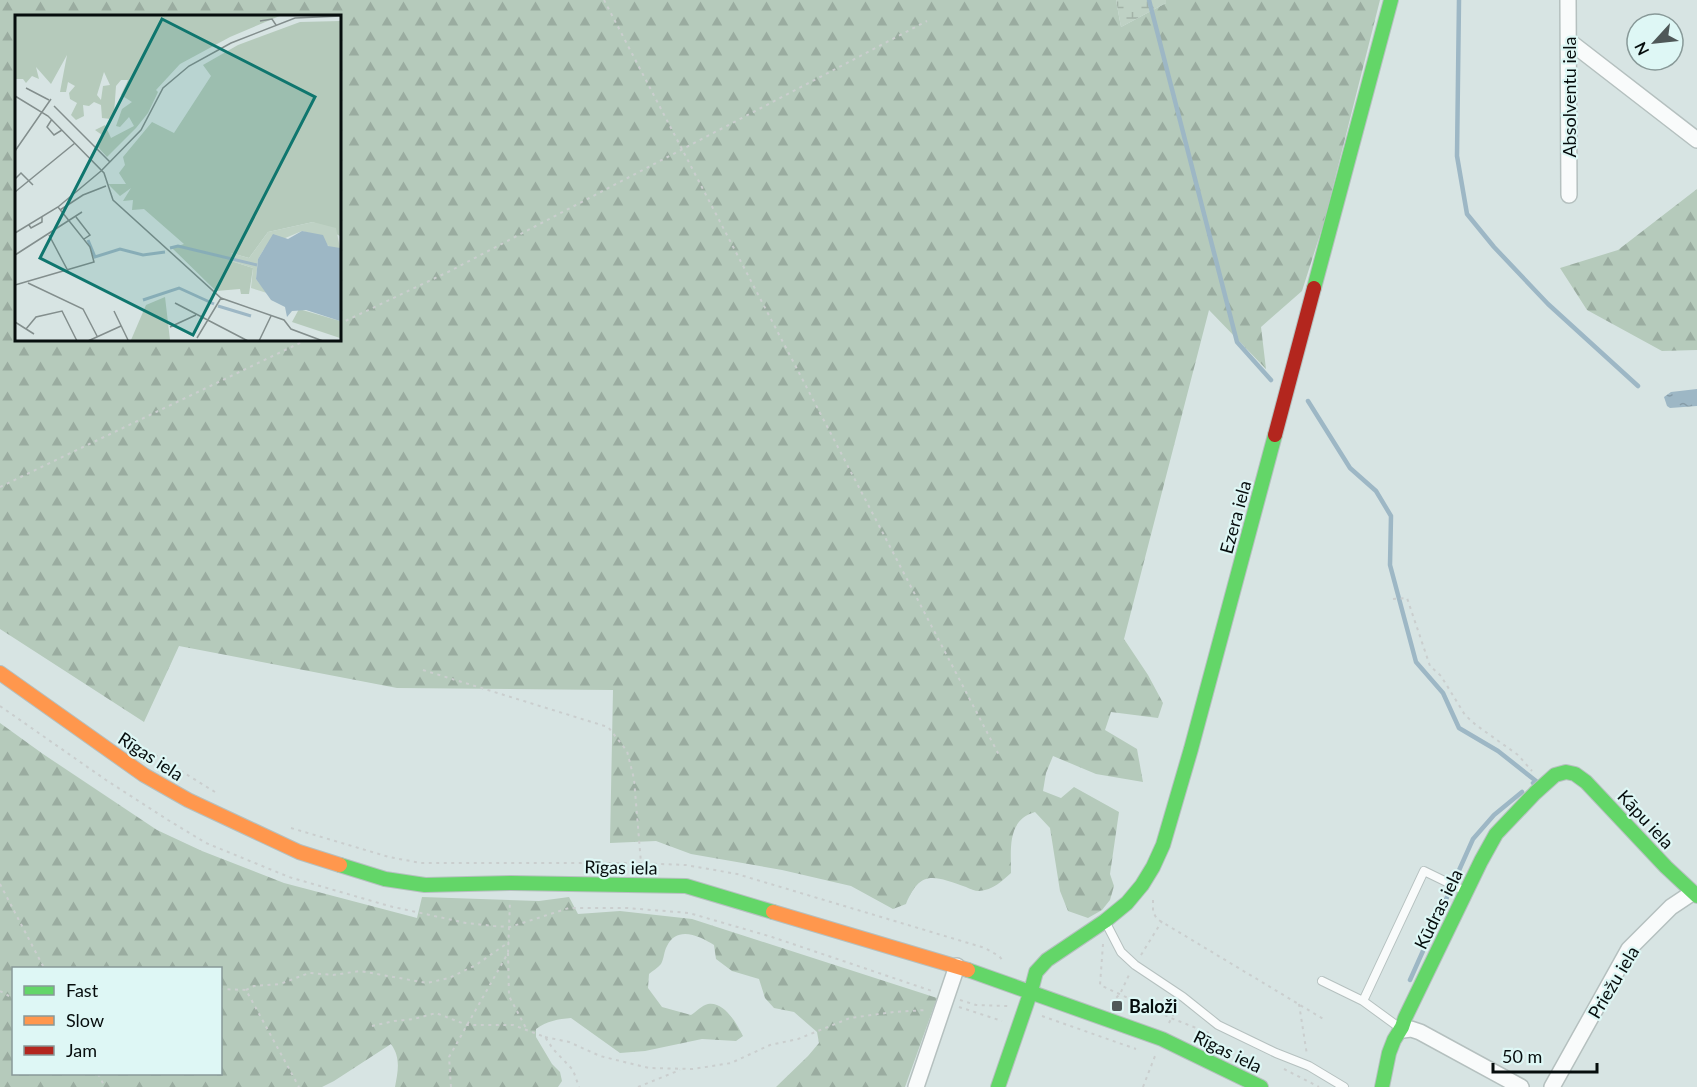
<svg xmlns="http://www.w3.org/2000/svg" width="1697" height="1087" font-family="Lato,sans-serif">
<defs>
<pattern id="forest-firs" width="22" height="20" patternUnits="userSpaceOnUse" patternTransform="scale(1.5)"><rect width="22" height="20" fill="#b5cabb"/><path d="M5 1l3.5 6h-7zM16 11l3.5 6h-7z" fill="#9aaca0"/></pattern>
<pattern id="wetland-marsh" width="20" height="14" patternUnits="userSpaceOnUse" patternTransform="scale(1.5)"><rect width="20" height="14" fill="#bed1c4"/><path d="M1 5h8M5 5V1M11 12h8M15 12V8" fill="none" stroke="#a2b2a7"/></pattern>
<pattern id="water-ripples" width="26" height="14" patternUnits="userSpaceOnUse" patternTransform="scale(1.5)"><rect width="26" height="14" fill="#9db7c5"/><path d="M2 4q2-2 4 0t4 0M15 11q2-2 4 0t4 0" fill="none" stroke="#869ca8"/></pattern>
</defs>
<rect width="100%" height="100%" fill="#d7e4e3"/>
<!-- forest -->
<path fill="url(#forest-firs)" fill-rule="evenodd" d="M0 0H1116L1121 27 1166 3V0H1380L1324 222 1302 291 1261 327 1266 369 1209 310 1124 639 1148 675 1163 703 1158 718 1111 712 1105 730 1137 749 1143 782 1096 774 1053 756 1046 773 1043 791 1061 798 1074 787 1119 812 1110 874 1114 886 1110 900 1102 910 1088 918 1068 911 1060 891 1050 828 1035 812C1007 820 1011 848 1011 873 1002 881 993 890 979 891 975 891 970 889 966 887 935 877 921 868 906 904L893 909 851 886 782 870 691 854 656 841 610 843 613 690 397 688 179 646 144 722 0 629ZM16 16H339V339H16Z
M1697 189V350L1662 351 1587 310 1560 268 1618 250Z
M0 723 43 754 157 830 202 851 284 883 417 918 422 897 539 901 569 897 578 914 620 911 692 919 937 998 905 1087H776L808 1056 819 1043 817 1032 794 1012 774 1008 765 998 759 979 732 971 716 959 714 945C700 936 677 925 667 946 664 951 664 959 661 964 658 968 652 971 649 974L648 988 662 1007 691 1015C696 1012 702 1005 708 1004 724 1001 737 1024 743 1036L736 1041 702 1039 645 1051 620 1053 571 1018C558 1019 547 1021 536 1029V1037L552 1064 560 1072 562 1081 558 1087H395C398 1071 401 1058 391 1044L334 1081 322 1087H0ZM220 968V1074H14V968Z"/>
<!-- wetland -->
<path fill="url(#wetland-marsh)" d="M1116 0H1166V3L1121 27Z"/>
<!-- water -->
<path fill="url(#water-ripples)" d="M1697 389V406L1670 408 1667 406 1664 397 1671 392Z"/>
<g fill="none" stroke-linecap="round" stroke-linejoin="round">
<!-- stream -->
<path stroke="#9db7c5" stroke-width="4.5" d="M1149 0 1237 342 1271 380
M1459 0 1457 156 1467 214 1494 247 1548 304 1638 386
M1308 401 1350 468 1376 491 1391 516 1390 565 1416 662 1443 693 1459 728 1498 751 1536 781 1533 783
M1410 980 1473 839 1494 815 1522 792"/>
<defs>
<path id="lane" d="M1106 923 1121 952 1135 965 1183 997 1218 1025 1276 1053 1309 1066 1344 1087
M1322 981 1363 1001 1400 1028
M1363 1001 1424 871 1465 891"/>
<path id="street" d="M1568 0 1569 195
M1569 41 1697 140
M1403 1030 1411 1029 1420 1032 1521 1087
M916 1087 957 966
M1552 1087 1629 949 1671 907 1692 893"/>
<path id="fast" d="M1314 288 1391 0
M340 865 385 879 425 885 511 883 686 886 773 912
M968 970 1162 1039 1261 1087
M998 1087 1031 991 1036 972 1047 960 1105 921 1127 903 1142 885 1153 867 1163 845 1191 749 1275 435
M1382 1087 1389 1053 1394 1040 1402 1027 1405 1018 1481 861 1496 834 1535 793 1555 775 1566 772 1575 774 1586 782 1666 867 1697 896"/>
<path id="slow" d="M0 673 144 775 188 800 299 852 340 865
M773 912 968 970"/>
<path id="jam" d="M1275 435 1314 288"/>
</defs>
<!-- lane casing -->
<use href="#lane" stroke="#b5c0bf" stroke-width="10"/>
<!-- street casing -->
<use href="#street" stroke="#b5c0bf" stroke-width="18"/>
<!-- fast casing -->
<use href="#fast" stroke="#b5c0bf" stroke-width="16"/>
<!-- slow casing -->
<use href="#slow" stroke="#b5c0bf" stroke-width="16"/>
<!-- jam casing -->
<use href="#jam" stroke="#b5c0bf" stroke-width="16"/>
<!-- path -->
<path stroke="#cacece" stroke-width="2" stroke-dasharray="3 4.5" stroke-linecap="butt" d="M604 0 1000 757
M339 324 450 271 927 21
M0 487 308 339
M1393 599 1407 598 1430 666 1441 676 1465 715 1476 725 1518 755 1532 771
M423 670 608 727 627 751 634 779 641 863
M0 706 106 780 168 820 206 843 289 877 389 906 466 923 494 926 510 927 569 908H627L689 913 772 937 932 991
M155 755 215 792
M291 828 389 857 421 863H636L686 865 737 874 985 948 999 956 1004 962
M0 884 44 968
M1153 900V912L1157 919 1325 1020
M1103 944 1100 985 1171 1018 1209 1033
M508 953 509 996 527 1030
M1141 955 1162 921
M220 989 246 990 299 1087
M246 990 254 986 280 984 309 973 333 975 360 971 427 983 449 978 476 965 509 942
M0 991 14 999
M960 1000 976 1005 1008 1006
M1111 1003 1120 994 1129 975
M1299 1004 1307 1055
M959 1007 1002 1021
M1042 1016 1136 1049
M1169 1023 1177 1007
M372 1026 394 1021 414 1019 436 1013 467 1025H513L545 1037 553 1049 573 1070 579 1087
M545 1037 569 1042 600 1056 649 1068 693 1069 731 1063 770 1045 798 1039 850 1018 894 1012 926 1010
M1284 1069 1319 1087
M98 1074 105 1087
M451 1087 449 1057 508 953 510 901
M638 1087 680 1070
M1143 1087 1155 1056"/>
<!-- lane -->
<use href="#lane" stroke="#f9fbfb" stroke-width="8"/>
<!-- street -->
<use href="#street" stroke="#f9fbfb" stroke-width="15"/>
<!-- fast -->
<use href="#fast" stroke="#63d668" stroke-width="14"/>
<!-- slow -->
<use href="#slow" stroke="#ff974d" stroke-width="14"/>
<!-- jam -->
<use href="#jam" stroke="#b3261e" stroke-width="14"/>
</g>
<!-- markers -->
<rect fill="#4f5858" stroke="#def7f5" stroke-width="2" x="1111" y="1000" width="12" height="12" rx="3"/>
<g text-anchor="middle" dominant-baseline="central" stroke-width="4.5" stroke-linejoin="round" paint-order="stroke">
<!-- street labels -->
<g font-size="18" fill="#060d0d" stroke="#def7f5">
<text transform="translate(1569 97) rotate(-90)">Absolventu iela</text>
<text transform="translate(1235 517) rotate(-75)">Ezera iela</text>
<text transform="translate(151 756) rotate(33)">Rīgas iela</text>
<text transform="translate(1646 819) rotate(47)">Kāpu iela</text>
<text transform="translate(621 867) rotate(1)">Rīgas iela</text>
<text transform="translate(1438 909) rotate(-64)">Kūdras iela</text>
<text transform="translate(1613 982) rotate(-59)">Priežu iela</text>
<text transform="translate(1228 1051) rotate(26)">Rīgas iela</text>
</g>
<!-- poi labels -->
<g font-size="18" font-weight="bold" fill="#060d0d" stroke="#def7f5" text-anchor="start">
<text x="1129" y="1006">Baloži</text>
</g>
</g>
<!-- overview -->
<g transform="translate(15 15)">
<rect width="326" height="326" fill="#d7e4e3"/>
<path d="M0 0H267L215 22 165 49 141 75 143 77 133 98 121 113 92 142 82 131 87 120 80 115 90 110 96 123 119 111 114 102 105 112 101 111 107 94 117 87 106 80 113 65H106L101 71 99 99 96 104 87 103 86 90 79 87 74 91 68 90 69 101 61 105 56 100 62 88 55 84 54 78 60 71 53 67 51 77H45L52 40 36 69 21 52 24 64 17 61 11 68 8 64H0ZM89 57 95 70 88 71 86 85 82 80ZM325 6V221L298 207 253 217 234 243 216 238V246L238 253 234 279H226L225 274 201 276 157 233 169 229 129 194 117 195 118 185 108 186 116 173 105 181 93 169H111L104 158 110 150 108 142 137 107 159 118 196 61 188 50 223 30 285 7ZM150 282 155 325H116L131 290ZM284 294 325 306V323L277 307Z" fill="#b5cabb" fill-rule="evenodd"/>
<path d="M298 207 321 213 325 233 317 234 301 220 287 216 268 224 249 234 243 244 241 264 252 278 236 273 238 253 216 246V238L234 243 253 217Z" fill="#bed1c4"/>
<path d="M287 216 308 220 313 231 325 233V306L291 295 277 296 272 302 270 292 256 285 241 264 243 244 258 219 273 224Z" fill="#9db7c5"/>
<path fill="none" stroke="#9db7c5" stroke-width="3" d="M73 225 80 242 105 234 128 240 150 237M155 233 163 231 242 250M128 285 164 273 199 289M203 291 236 301"/>
<path fill="none" stroke="#838e8d" stroke-width="1.5" d="M245 6 257 4 261 10M11 73 34 85M0 81 33 101 89 158 98 185 206 283 269 305 276 314 308 326M39 91 95 147M37 104 32 112 39 120 47 115M0 136 36 84M0 164 6 158 18 170M0 177 60 128M45 195 68 180 91 171M61 202 75 220 69 224M14 210 16 213 27 207V201M0 218 43 192 86 156 126 115 148 73 174 51 216 28 280 3 326 1M0 219V245M34 220 53 256M0 240 67 197M13 268 68 294 82 321M0 270 79 247 75 232 43 192M160 288 233 326M99 296 113 325M0 307 19 319M155 312 181 300M11 314 21 302 47 296 62 326M182 323 206 283M73 326 106 311M244 326 256 301"/>
<path fill="#0f766e" fill-opacity="0.15" stroke="#0f766e" stroke-width="3" d="M147 4 300 82 178 320 25 243Z"/>
<rect width="326" height="326" fill="none" stroke="#060d0d" stroke-width="3"/>
</g>
<!-- legend -->
<rect x="12" y="967" width="210" height="108" fill="#def7f5" stroke="#889998" stroke-width="1.5"/>
<rect x="24" y="986" width="30" height="9" fill="#63d668" stroke="#889998" stroke-width="1.5"/>
<text x="66" y="997" font-size="18" fill="#060d0d">Fast</text>
<rect x="24" y="1016" width="30" height="9" fill="#ff974d" stroke="#889998" stroke-width="1.5"/>
<text x="66" y="1027" font-size="18" fill="#060d0d">Slow</text>
<rect x="24" y="1046" width="30" height="9" fill="#b3261e" stroke="#889998" stroke-width="1.5"/>
<text x="66" y="1057" font-size="18" fill="#060d0d">Jam</text>
<!-- north arrow -->
<g transform="translate(1655 42) rotate(243)"><circle r="28" fill="#def7f5" stroke="#889998" stroke-width="1.5"/>
<path d="M0-4.5L10 22L0 15L-10 22Z" fill="#4f5858"/>
<text y="-9" font-size="16" font-weight="bold" text-anchor="middle" fill="#060d0d">N</text>
</g>
<!-- scale -->
<path d="M1493 1063v9h104v-9" fill="none" stroke="#060d0d" stroke-width="3"/>
<text x="1502" y="1063" font-size="18" fill="#060d0d" stroke="#def7f5" stroke-width="4.5" paint-order="stroke">50 m</text>
</svg>
